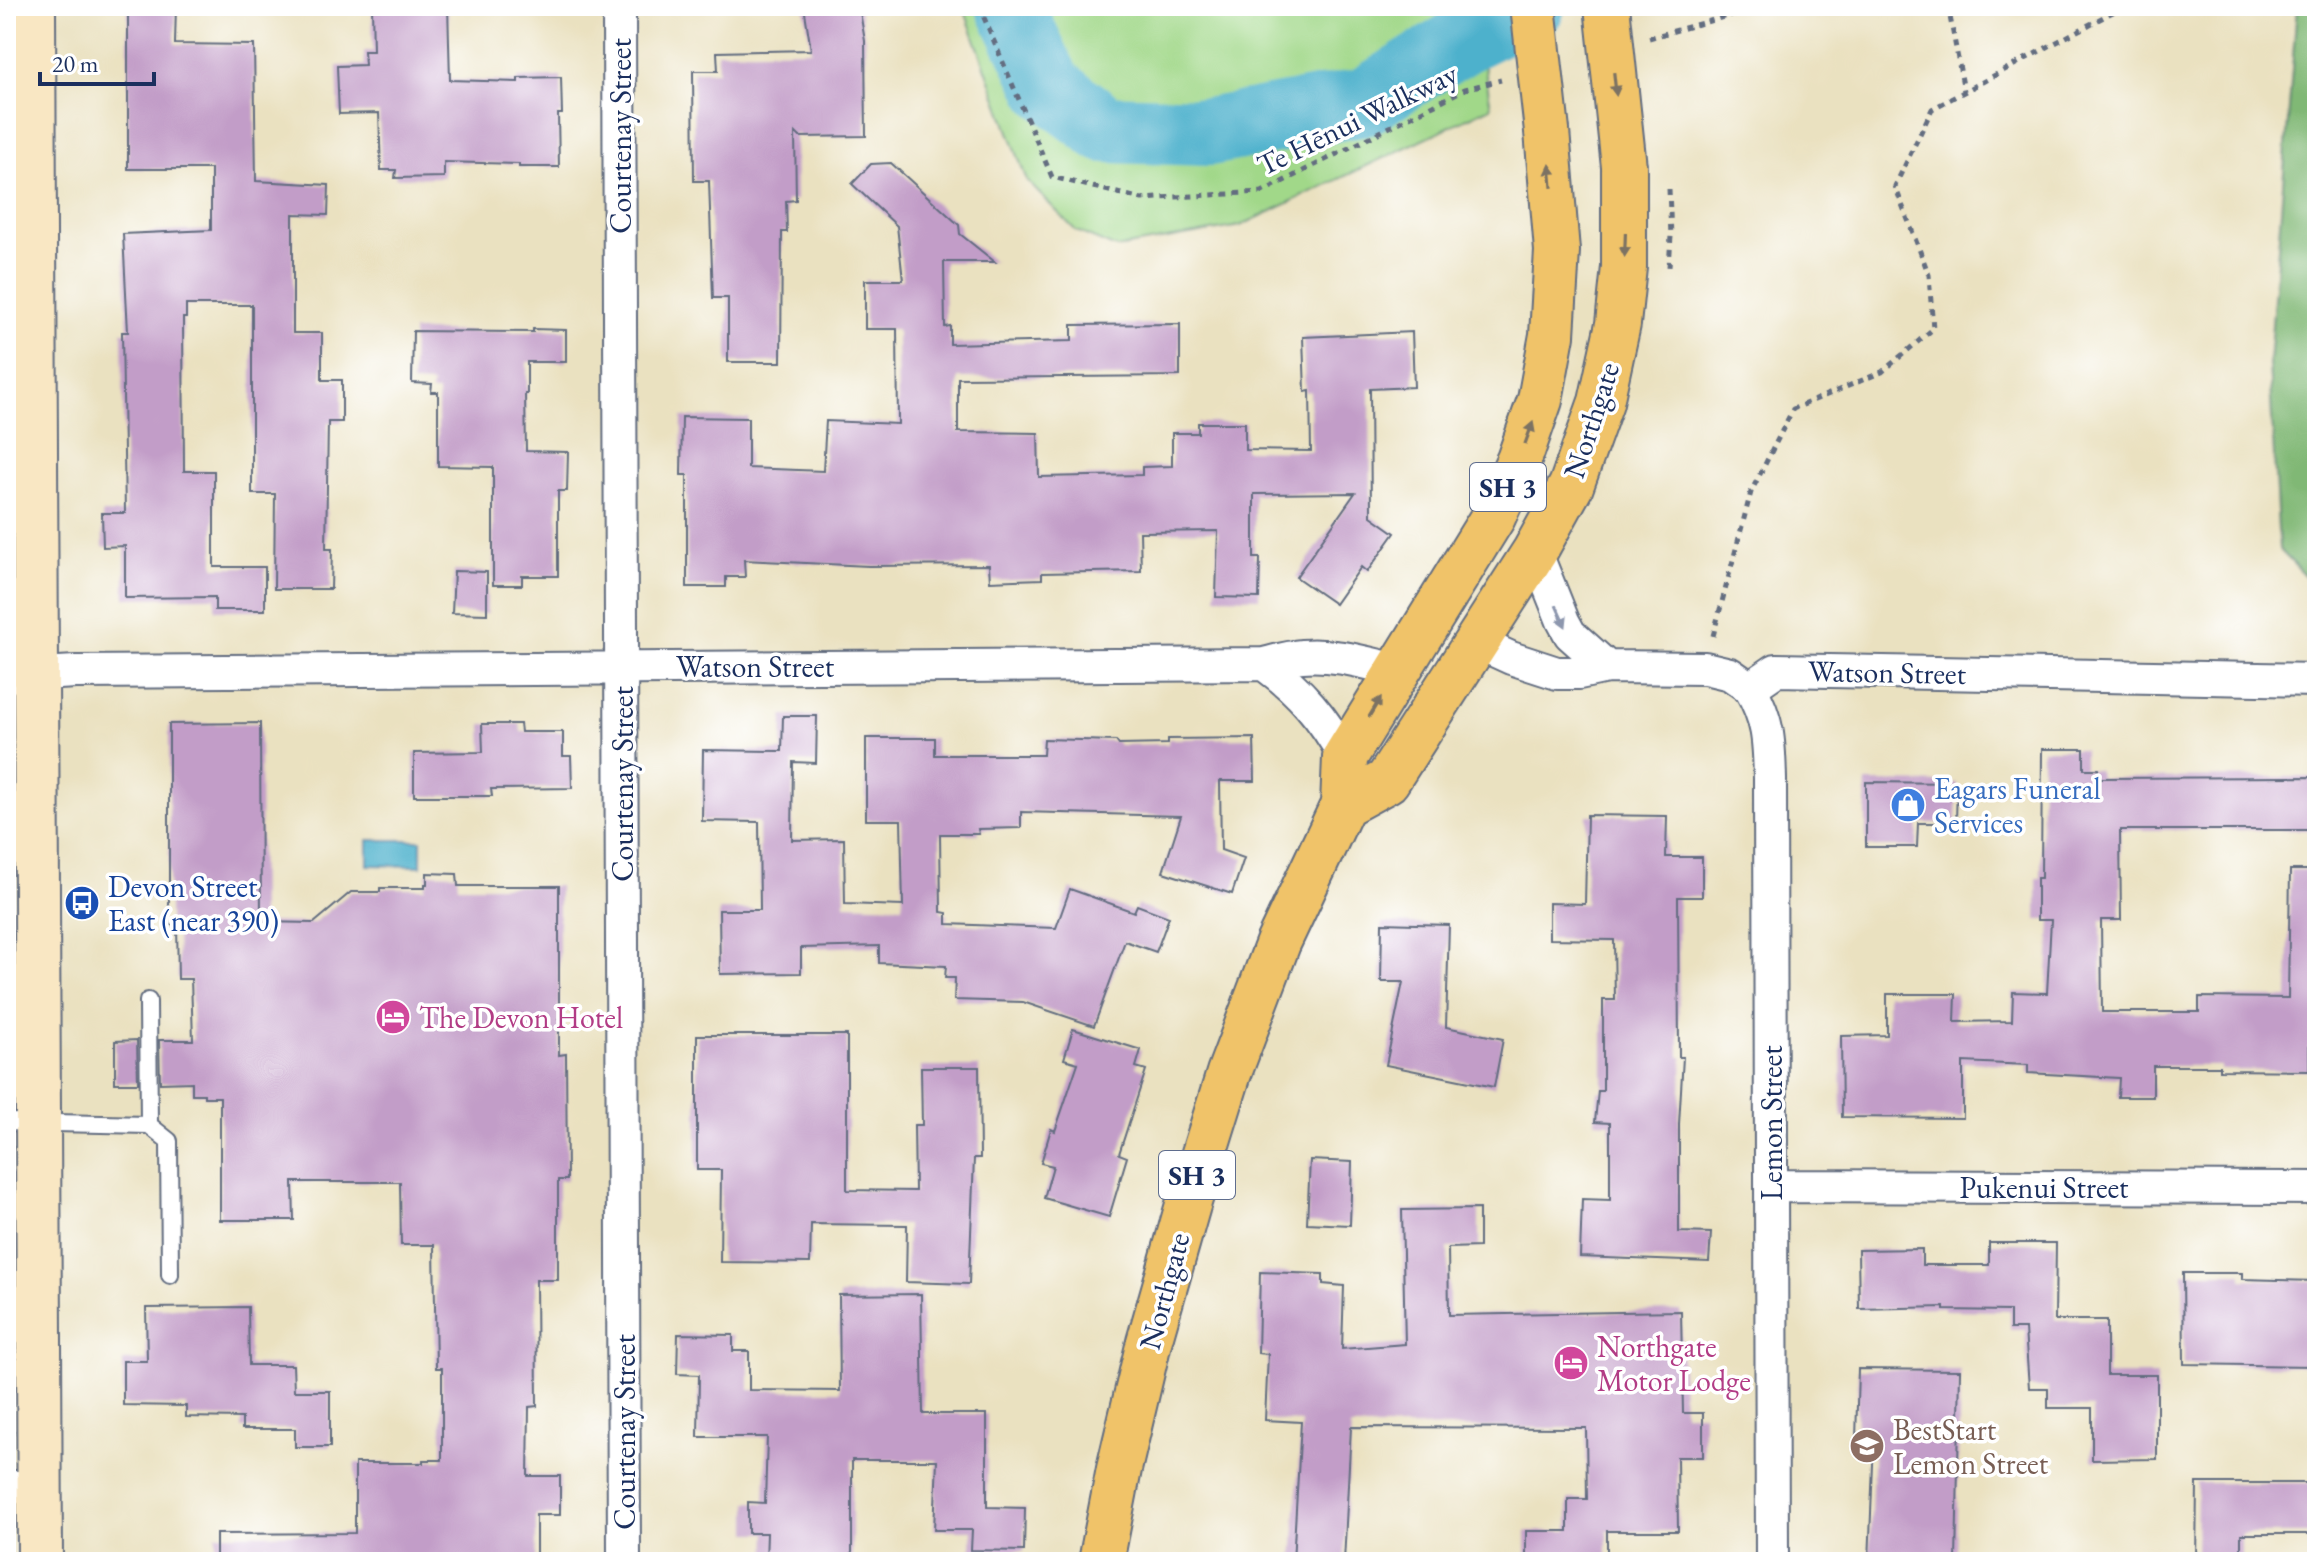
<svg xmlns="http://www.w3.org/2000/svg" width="2323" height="1568" font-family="'EB Garamond',serif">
<rect width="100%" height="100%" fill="#fff"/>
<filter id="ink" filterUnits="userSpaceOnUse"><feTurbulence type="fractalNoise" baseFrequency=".0125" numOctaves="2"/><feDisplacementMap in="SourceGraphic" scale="16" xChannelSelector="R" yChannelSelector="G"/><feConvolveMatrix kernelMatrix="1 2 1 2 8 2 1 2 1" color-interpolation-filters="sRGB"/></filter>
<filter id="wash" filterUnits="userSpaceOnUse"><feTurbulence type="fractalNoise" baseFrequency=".006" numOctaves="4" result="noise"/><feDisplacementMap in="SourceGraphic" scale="32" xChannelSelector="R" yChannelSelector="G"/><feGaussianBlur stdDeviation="1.8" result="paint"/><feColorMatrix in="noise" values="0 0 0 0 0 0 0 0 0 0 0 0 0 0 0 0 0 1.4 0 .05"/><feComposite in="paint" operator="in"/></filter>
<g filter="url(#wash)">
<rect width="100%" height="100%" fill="#eae1c0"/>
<!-- green -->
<path fill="#a1d889" stroke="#5e8474" stroke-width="2" d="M963 6H1475L1491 107 1240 226 1116 248 1076 231 1027 181Z"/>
<!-- forest -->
<path fill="#80b875" stroke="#4e746a" stroke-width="2" d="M2297 6H2317V588L2279 549 2269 363Z"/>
<!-- water -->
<path fill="#4db1cc" stroke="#347095" stroke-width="2" d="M368 840H421V866L368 865Z"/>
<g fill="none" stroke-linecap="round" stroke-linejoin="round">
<!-- river -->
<path stroke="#4db1cc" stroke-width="68" d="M1010 6 1049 87 1105 129 1209 132 1364 102 1468 37 1531 6"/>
</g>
<g id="blocks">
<!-- building -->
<path fill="#c29dc8" d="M128 6H176L175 44 254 45 256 181 329 185 328 215 293 214V333H322V380H342V422H328L326 549H332L331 589H274L275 494H252V305H186V318H183L184 471H214V567H265V610H215V597L125 598V546L103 547 102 513H125L122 332H128L123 234 211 230V169H128Z
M372 6H448L450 80 518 82V78L561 77 562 114H558L559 167H519V164L444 162V177L395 178 396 170H381L379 113 339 114 337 66 365 65 364 51H373Z
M804 6H859L865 41 866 136 800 137 795 132 796 200 786 201 787 232H782L781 362H728V298H713L709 181H694L693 71H718L717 52 811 50Z
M891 163 959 225 960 234 995 262H944L945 327 950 326V344L1072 341V325L1180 324V376L958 378V432L1038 433 1039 477 1142 475V467L1172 466V433H1198V423H1245V450L1311 451 1310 391 1305 392 1303 337 1412 332 1414 387 1370 389 1371 516 1395 533 1367 572 1361 567 1335 604 1296 577 1355 493 1254 494V558H1260L1259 598 1216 597 1218 531 1140 532 1141 571 1042 573V579L990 581 989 565 869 566 744 560 745 577H726V587H687V475H681L682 417 748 418V468L823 471 826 421 898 424 897 329H865V280H903L897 226 852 184 871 164Z
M533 329 566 330V362H527V394H525L526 451 568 452 567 491H558V576H522V585H493V467L438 466V392H431L432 384 412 383 413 331 533 332Z
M454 571 487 572V614L452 613Z
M783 716H817L816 763 793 762 792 840 844 839 845 904 903 906 901 820H866V738H935V755H1043L1044 739 1116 741 1119 745 1168 744V739L1254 738 1255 781H1220L1221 850 1244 858 1232 894 1163 872 1181 816 1021 812V828L978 829 979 834H940L941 912 947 913V924L1056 928 1070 889 1134 912 1137 905 1169 917 1156 952 1125 941 1094 1026 1023 1002 954 1000 955 978H945L946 966 879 963V946L801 948V973L720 974 719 910H760L759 822 702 821 703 750 782 751Z
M260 723 261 922 314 923 351 892H380V888H425V884H427V873L457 874 458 886H559V1055L566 1054 567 1180H558V1280H536L537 1406 529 1407 528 1476H560V1515H536V1562H216V1534L355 1533V1463H423V1460H442V1368H436L434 1245H401L400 1182H293L294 1220H220V1097H204V1094H192V1082L160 1083 159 1040H193L191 979H178L177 925H169V724Z
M482 724H520L521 732H563V756H571L572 788 491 789 492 796H414V753L483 752Z
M2042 749H2084V769H2098L2099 778 2317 777V830H2120L2121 920H2101L2102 1012H2199V997L2288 998 2290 870H2317V1047H2309V1071L2220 1070V1066H2153V1097H2118L2119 1078 2028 1073V1065L1963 1062V1118L1842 1117 1841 1036 1887 1035V994H1956L1955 1022 2012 1021 2013 992 2047 993 2051 920H2037V878H2041Z
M1866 782 1957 783 1956 823H1918L1917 847H1866Z
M1587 815 1667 816 1666 857H1702V897H1678L1679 1057H1683L1679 1124V1232L1711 1233 1709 1262 1580 1257 1582 1199 1610 1200V1123L1595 1122 1598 1091H1603V1000H1615L1614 940 1549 939V903L1585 904Z
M1382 923 1449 925 1446 1027 1503 1039 1494 1087 1386 1065 1403 982H1381Z
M1073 1029 1141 1050 1136 1067 1146 1070 1119 1154 1127 1157 1109 1217 1044 1198 1053 1166 1041 1163 1051 1129 1055 1131 1078 1063 1064 1059Z
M697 1035H847V1190L915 1191 914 1125H922L921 1067H979L980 1158H974L969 1284 906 1282 907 1225 811 1224 810 1263 720 1262 721 1170H697Z
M137 1040 138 1083H115V1041Z
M1310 1160 1352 1162 1350 1225 1307 1223Z
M1479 1209V1247L1448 1248 1449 1315 1681 1311 1683 1413H1703V1457H1677L1678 1531H1607V1558H1572L1571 1562H1526V1531H1568V1499H1587L1586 1428 1351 1427 1344 1562H1293L1301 1422 1265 1420 1268 1354 1258 1353 1260 1272 1323 1274V1284L1344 1286 1342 1349 1405 1344 1402 1210Z
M1989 1243H2056L2055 1320H2107V1375H2157V1459L2092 1460V1408H2048V1388H2029L2025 1329H2010V1311L1944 1310V1307L1859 1309 1858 1250 1922 1249V1265H1989Z
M2183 1273H2242V1279L2317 1281V1366L2184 1364Z
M921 1294 923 1414H987V1507L1025 1508 1024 1551 971 1550 972 1530H934L937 1460H852V1562H766L767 1533H748V1502L765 1503 767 1437H698L699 1375 677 1374 678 1334 733 1335V1351H749V1390L840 1391 839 1295Z
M248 1307 249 1365H293L294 1391H330V1447H295V1429H242V1418L186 1417V1406L123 1405V1361H147L146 1308Z
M1858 1369 1960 1370 1956 1562H1869L1874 1440H1856Z
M2197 1483H2317V1534H2241V1562H2196Z"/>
</g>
</g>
<g filter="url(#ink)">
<use href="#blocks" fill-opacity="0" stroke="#636d80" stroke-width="2"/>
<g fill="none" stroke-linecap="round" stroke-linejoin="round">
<defs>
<path id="service" d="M148 1001 149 1125 169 1141 170 1275
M6 1122 149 1125"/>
<path id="minor" d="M619 6 624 1562
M1535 551 1563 621 1570 634 1607 667
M1476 642 1511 658 1557 673H1579L1607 667 1705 668 1730 674 1750 688 1776 670 2317 680
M1264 664C1301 691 1323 717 1345 757
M6 676 76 672 1264 664C1276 661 1289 657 1302 656 1334 653 1366 663 1397 670
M1750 688C1769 721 1769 742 1770 779L1772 1562
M1772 1186 2317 1188
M6 1487H40"/>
<path id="secondary" d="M33 6 40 1562"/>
<path id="trunk" d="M1343 805 1387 781 1535 551 1571 486 1601 402 1618 324 1624 267V167
M1101 1562 1119 1469 1149 1342 1188 1205 1229 1073 1278 943 1343 805 1345 757 1493 517 1519 460 1540 400 1552 335 1557 251 1547 131"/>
</defs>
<!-- service casing -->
<use href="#service" stroke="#636d80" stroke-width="20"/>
<!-- minor casing -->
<use href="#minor" stroke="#636d80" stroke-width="36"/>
<!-- secondary casing -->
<use href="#secondary" stroke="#636d80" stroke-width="48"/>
<!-- trunk casing -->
<use href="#trunk" stroke="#636d80" stroke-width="48"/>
<!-- path -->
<path stroke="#636d80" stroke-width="5" stroke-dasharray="6 6" stroke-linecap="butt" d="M979 6 1052 177 1142 199 1262 192 1465 89 1501 80
M1948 6 1964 91
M1649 38 1763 6
M1669 189 1671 236 1669 267
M1713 636 1751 492 1793 409 1882 372 1933 329 1929 275 1895 186 1932 109 2124 6"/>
<!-- service -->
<use href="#service" stroke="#fff" stroke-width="16"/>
<!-- minor -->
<use href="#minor" stroke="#fff" stroke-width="32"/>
<!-- secondary -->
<use href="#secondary" stroke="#f9e7c3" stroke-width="44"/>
<!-- trunk -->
<use href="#trunk" stroke="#f0c369" stroke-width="44"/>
<defs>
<path id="trunk-bridge" d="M1533 6 1547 131
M1607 6 1624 167"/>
</defs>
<!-- trunk-bridge casing -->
<use href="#trunk-bridge" stroke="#636d80" stroke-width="48" stroke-linecap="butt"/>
<!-- trunk-bridge -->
<use href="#trunk-bridge" stroke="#f0c369" stroke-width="44"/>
</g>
<!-- one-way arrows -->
<defs><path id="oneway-solid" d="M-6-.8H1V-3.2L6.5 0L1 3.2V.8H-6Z" transform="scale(2)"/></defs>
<g fill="#7b7263">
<use href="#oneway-solid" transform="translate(1615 84) rotate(84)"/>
<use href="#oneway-solid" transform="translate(1551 176) rotate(-95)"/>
<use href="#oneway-solid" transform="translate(1625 245) rotate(92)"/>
<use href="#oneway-solid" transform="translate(1529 433) rotate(-70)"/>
<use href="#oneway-solid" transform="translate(1375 707) rotate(-59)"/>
</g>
<use fill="#8d97ae" href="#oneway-solid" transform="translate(1561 616) rotate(66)"/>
</g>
<!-- icons -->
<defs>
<symbol id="shop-disc" viewBox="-11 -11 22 22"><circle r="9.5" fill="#3f7fe0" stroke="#fff"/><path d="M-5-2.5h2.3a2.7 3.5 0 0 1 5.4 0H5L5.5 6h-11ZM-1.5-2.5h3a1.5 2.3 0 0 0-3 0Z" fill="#fff"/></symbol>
<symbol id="bus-disc" viewBox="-11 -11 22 22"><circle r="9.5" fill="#1a4fb4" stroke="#fff"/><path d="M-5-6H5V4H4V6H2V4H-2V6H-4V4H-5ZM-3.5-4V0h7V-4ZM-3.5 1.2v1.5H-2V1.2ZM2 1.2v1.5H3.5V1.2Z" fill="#fff"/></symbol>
<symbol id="hotel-disc" viewBox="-11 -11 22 22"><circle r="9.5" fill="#d1479c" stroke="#fff"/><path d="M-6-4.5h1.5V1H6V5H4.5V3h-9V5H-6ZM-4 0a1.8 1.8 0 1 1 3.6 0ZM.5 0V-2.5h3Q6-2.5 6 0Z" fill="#fff"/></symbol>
<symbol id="school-disc" viewBox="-11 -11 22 22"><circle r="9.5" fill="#8d6e63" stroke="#fff"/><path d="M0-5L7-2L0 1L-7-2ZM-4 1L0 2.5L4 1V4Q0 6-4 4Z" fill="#fff"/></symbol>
</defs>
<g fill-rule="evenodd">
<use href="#shop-disc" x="1888" y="785" width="40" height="40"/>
<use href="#bus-disc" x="62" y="883" width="40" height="40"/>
<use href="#hotel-disc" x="373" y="997" width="40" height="40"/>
<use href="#hotel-disc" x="1551" y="1343" width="40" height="40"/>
<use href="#school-disc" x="1847" y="1426" width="40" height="40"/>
</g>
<g text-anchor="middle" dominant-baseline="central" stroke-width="7" stroke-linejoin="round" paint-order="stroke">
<!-- shield labels -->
<g fill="#fff" stroke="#5f6d8e" stroke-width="2">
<rect x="1470" y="463" width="76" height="48" rx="6"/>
<rect x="1159" y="1151" width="76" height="48" rx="6"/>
</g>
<g font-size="28" font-weight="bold" fill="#1b2f5e">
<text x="1508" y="487">SH 3</text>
<text x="1197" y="1175">SH 3</text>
</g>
<!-- street labels -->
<g font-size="30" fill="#1b2f5e" stroke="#fff">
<text transform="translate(1357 119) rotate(-26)">Te Hēnui Walkway</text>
<text transform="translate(620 136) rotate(-90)">Courtenay Street</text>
<text transform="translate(1591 420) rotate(-72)">Northgate</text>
<text x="755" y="666">Watson Street</text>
<text transform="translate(1887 672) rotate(1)">Watson Street</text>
<text transform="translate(622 784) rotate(-90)">Courtenay Street</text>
<text transform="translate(1771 1123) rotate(-90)">Lemon Street</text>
<text x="2044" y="1187">Pukenui Street</text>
<text transform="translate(1164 1291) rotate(-75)">Northgate</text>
<text transform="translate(624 1432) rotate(-90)">Courtenay Street</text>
</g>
<!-- shop labels -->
<g font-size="30" fill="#366cbe" stroke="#fff" text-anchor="start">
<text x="1934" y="788">Eagars Funeral<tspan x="1934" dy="34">Services</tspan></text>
</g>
<!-- transit labels -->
<g font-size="30" fill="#164399" stroke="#fff" text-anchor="start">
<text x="108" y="886">Devon Street<tspan x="108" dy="34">East (near 390)</tspan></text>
</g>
<!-- hotel labels -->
<g font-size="30" fill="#b23c85" stroke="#fff" text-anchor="start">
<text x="419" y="1017">The Devon Hotel</text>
<text x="1597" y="1346">Northgate<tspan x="1597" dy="34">Motor Lodge</tspan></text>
</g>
<!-- education labels -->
<g font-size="30" fill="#785e54" stroke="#fff" text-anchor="start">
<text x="1893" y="1429">BestStart<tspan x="1893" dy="34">Lemon Street</tspan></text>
</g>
</g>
<!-- margin -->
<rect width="2323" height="1568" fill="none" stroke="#fff" stroke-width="32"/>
<!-- scale -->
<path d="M40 72v12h114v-12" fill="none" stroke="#1b2f5e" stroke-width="4"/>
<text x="52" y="72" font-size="24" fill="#1b2f5e" stroke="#ffffff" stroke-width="6" paint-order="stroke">20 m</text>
</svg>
